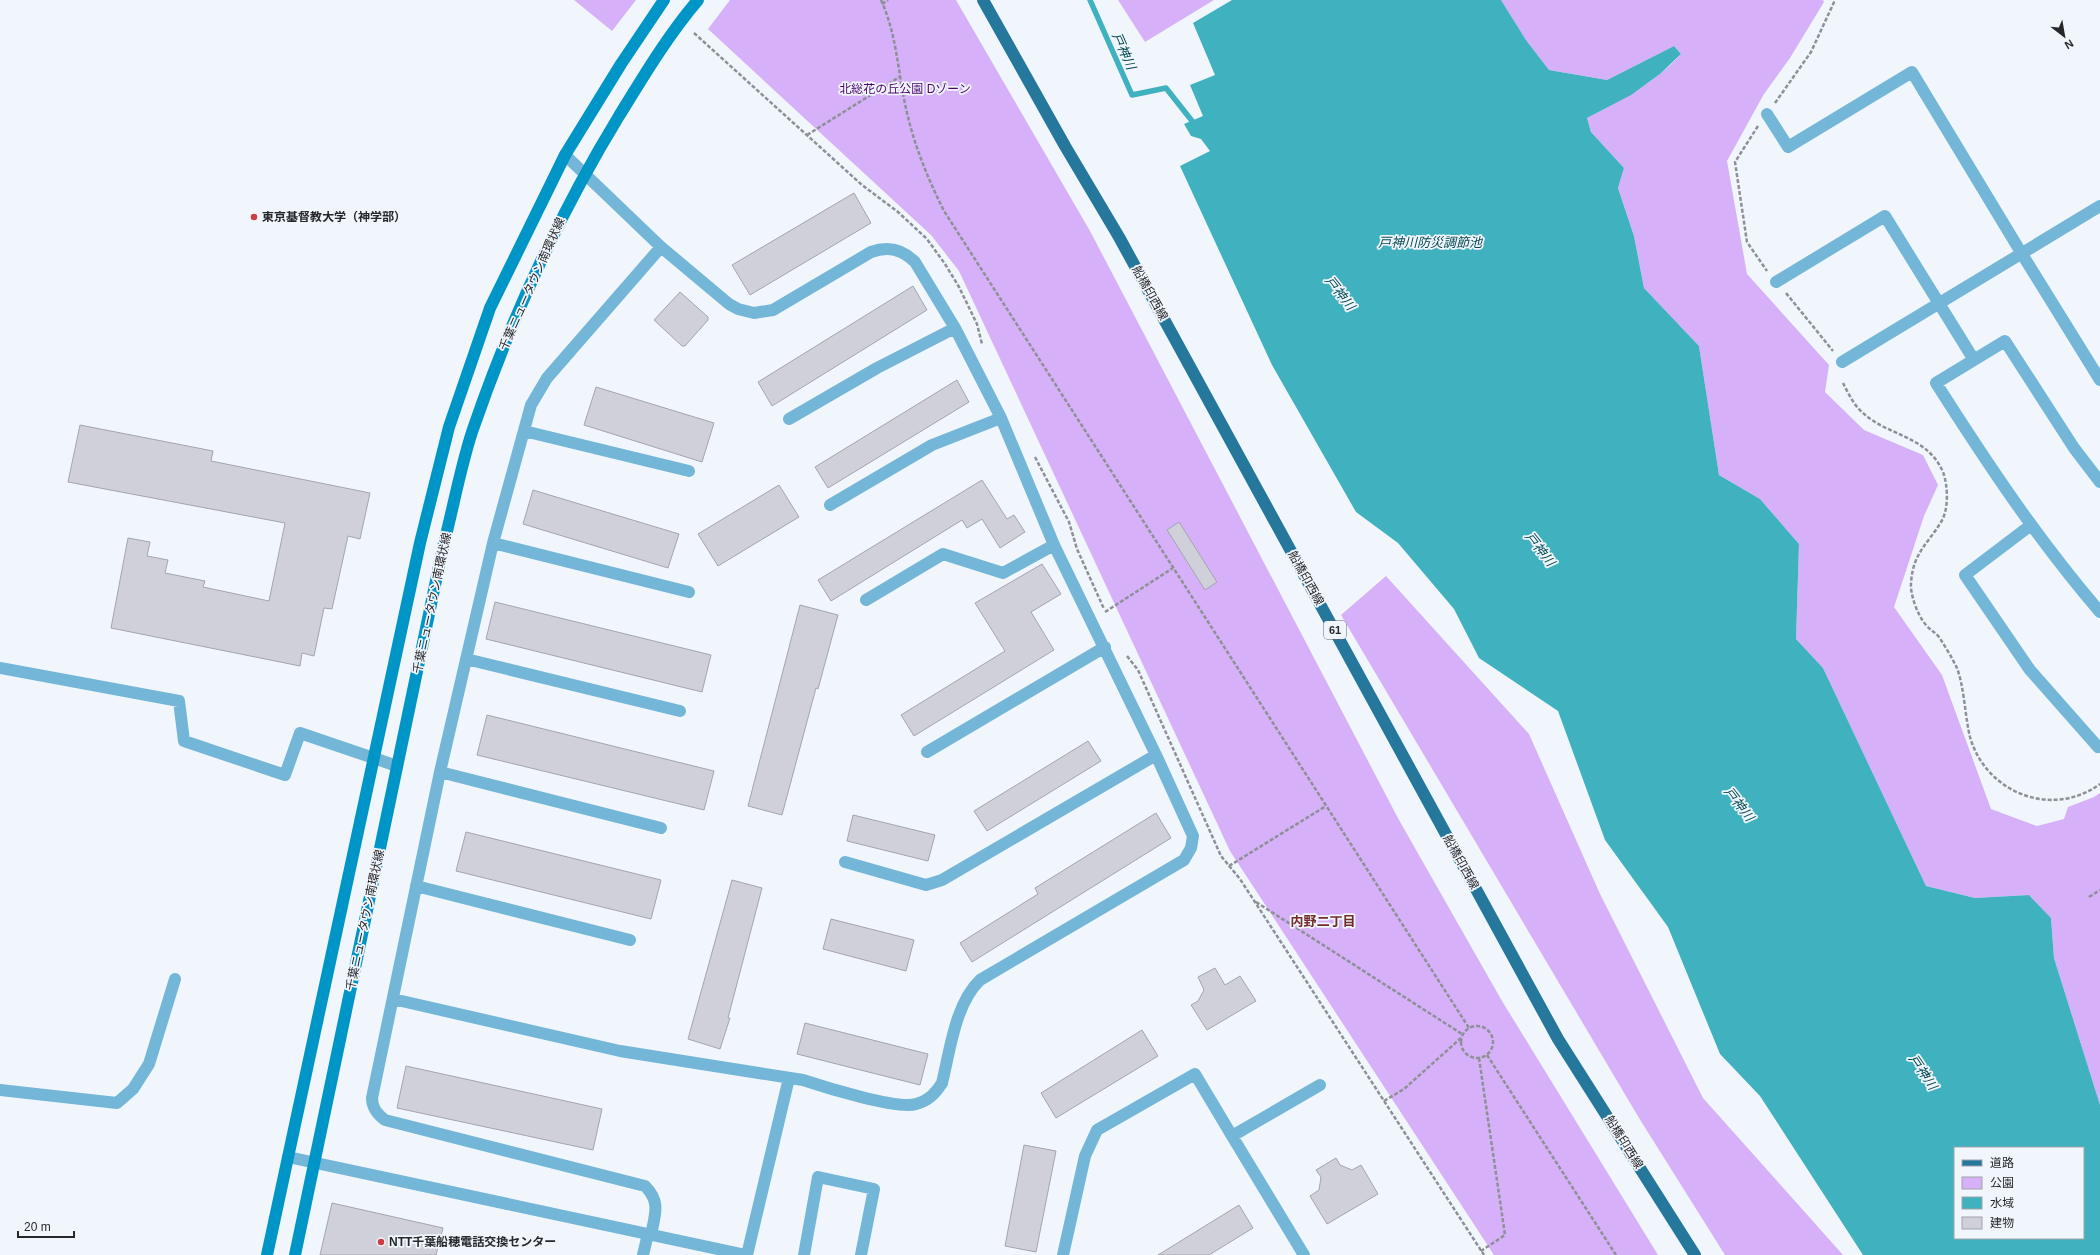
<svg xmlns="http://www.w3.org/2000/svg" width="2100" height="1255" font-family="Arial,'Noto Sans JP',sans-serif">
<rect width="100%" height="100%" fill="#f1f6fd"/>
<!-- green -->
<path fill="#d6b0f8" d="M574 0H636L612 31Z
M730 0H956L1090 231 1399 820 1502 1001 1658 1255H1494L1230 851 959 271 931 235 708 29Z
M1118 0H1214L1145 42Z
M1501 0H1823L1824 2 1790 58 1764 94 1727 161 1747 274 1829 365 1825 392 1864 430 1923 455 1938 485 1924 516 1894 607 1942 675 1991 809 2037 826 2064 819 2068 807 2094 797 2100 793V1105L2054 958 2051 918 2029 895 1975 898 1926 886 1823 668 1796 639 1799 544 1760 499 1719 475 1699 346 1644 288 1634 236 1618 188 1624 168 1591 132 1587 118C1621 100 1655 83 1681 54L1674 46 1607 80 1549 70 1526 40Z
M1386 576 1529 734 1600 894 1703 1098 1843 1255H1725L1639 1118 1341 615Z"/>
<!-- water -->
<path fill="#40b1be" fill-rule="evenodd" d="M1232 0H1501L1526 40 1549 70 1607 80 1674 46 1681 54 1660 74 1631 95 1587 118 1591 132 1624 168 1618 188 1634 236 1644 288 1699 346 1719 475 1760 499 1799 544 1796 639 1823 668 1926 886 1975 898 2029 895 2051 918 2054 958 2100 1105V1255H1863L1760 1096 1720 1054 1668 927 1605 840 1558 711 1479 658 1454 609 1398 543 1356 512 1272 365 1180 166 1210 151 1201 139 1191 136 1184 124 1203 116 1190 85 1215 75 1193 23ZM1955 1148H2083V1238H1955Z"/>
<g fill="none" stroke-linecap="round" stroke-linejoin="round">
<!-- stream -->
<path stroke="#40b1be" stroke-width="5.5" d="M1090 0 1132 95 1166 88 1196 126"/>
</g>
<!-- building -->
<path fill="#cfd0da" stroke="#a4a4ae" d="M854 193 871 223 750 295 732 265Z
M913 286 927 310 772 406 758 382Z
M680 292 708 317V320L685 346H682L654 320Z
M957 380 969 402 828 488 815 467Z
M596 387 714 423 702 462 584 425Z
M80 425 213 451 211 461 370 493 360 539 348 536 332 609 324 608 314 656 302 653 300 666 111 628 128 538 150 542 147 556 168 560 165 573 205 581 203 587 269 601 285 523 68 482Z
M982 480 1007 519 1014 515 1025 532 1000 548 982 519 967 528 962 520 831 601 818 580Z
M779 485 799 517 718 566 698 534Z
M533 490 679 534 668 568 523 524Z
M1179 522 1217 582 1205 590 1167 530Z
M1042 564 1061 594 1031 612 1054 650 914 736 901 715 1005 651 975 603Z
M495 602 711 655 702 692 486 639Z
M800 605 838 615 818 689 816 688 782 815 748 806Z
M487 715 714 771 704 810 477 755Z
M1088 741 1101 761 987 831 974 811Z
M1156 813 1171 838 972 962 960 943 1038 894 1035 888Z
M853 815 935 835 928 861 847 841Z
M466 832 661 880 651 919 456 871Z
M732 880 762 888 728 1018H730L720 1049 688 1039Z
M831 919 914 940 906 971 823 949Z
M1215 968 1225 985 1240 976 1256 1001 1207 1030 1191 1005 1198 1001 1204 990 1198 977Z
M805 1023 928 1054 920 1085 797 1054Z
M1142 1030 1158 1056 1056 1118 1041 1093Z
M406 1066 602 1109 593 1150 397 1108Z
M1024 1145 1056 1151 1036 1252 1005 1246Z
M1336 1158 1340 1165 1352 1170 1361 1165 1378 1194 1327 1224 1310 1196 1319 1190 1321 1177 1316 1170Z
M332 1203 443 1228 436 1255H320Z
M1239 1205 1253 1228 1209 1255H1158Z"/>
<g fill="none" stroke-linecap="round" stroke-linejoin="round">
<!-- path -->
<path stroke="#8d9095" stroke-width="2.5" stroke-dasharray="4 2" stroke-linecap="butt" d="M881 0C898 37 898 78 908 117 916 150 929 181 944 211L1469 1028
M882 4 888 0
M694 33 862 185 898 212 927 239 945 264 959 287 977 324 982 344
M1775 103 1811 52 1835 0
M1758 126 1735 162 1747 242 1767 271
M807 135 901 76
M1786 293 1833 351
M1843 383C1847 391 1852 401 1858 408 1884 437 1926 433 1943 472 1948 485 1949 510 1941 522 1927 545 1913 553 1911 583 1910 595 1918 616 1926 625 1930 630 1935 632 1939 637 1945 646 1951 656 1956 666 1964 683 1965 717 1970 737 1986 793 2052 819 2100 784
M1035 457 1069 522 1077 549 1104 609
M1105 612 1173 568
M1127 656 1138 670 1221 856 1240 879 1484 1255
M1229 866 1326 806
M2089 897 2100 890
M1256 902 1462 1034
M1461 1042a16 16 0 1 1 32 0a16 16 0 1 1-32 0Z
M1487 1055 1616 1255
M1479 1058 1505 1235 1481 1251
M1384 1101 1404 1089 1461 1038"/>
<!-- minor -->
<path stroke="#73b6d8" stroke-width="12" d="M1767 114 1788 147 1912 72 2022 254
M1776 282 1885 216 1974 360
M789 419 877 368 955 328
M524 431 689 471
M2100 482 2074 448 2005 341 1936 383C1987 463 2038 540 2100 612
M830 505 932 445 1001 418
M2031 525 1965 575 2030 670 2098 747 2100 746
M493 543 689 592
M866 600 943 554 1003 573 1054 545
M466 659 680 711
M0 668 179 701 184 741 285 775 300 733 397 766
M927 752 1105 647
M440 772 661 828
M845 862 926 885 942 880 1156 755
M416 886 630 940
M393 999 620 1051 803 1080C824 1087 898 1110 916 1104 928 1101 935 1094 942 1083 950 1051 955 1004 980 980L1184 860 1191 848 1193 836 1156 755 1054 545 1001 418 955 328 915 262C902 249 888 246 871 252L773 310 754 313 738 309 729 304 661 247 565 155
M0 1090 117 1103 133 1089 149 1064 175 979
M1232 1136 1304 1255
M651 1235C655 1214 661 1202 645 1186L385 1120C377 1114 372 1108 372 1098L440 772 493 543 531 405 547 378 661 247
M643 1255 648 1234
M747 1255 789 1078
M804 1255 818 1177 874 1189 861 1255
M1063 1255 1085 1156 1097 1130 1195 1074 1232 1136 1320 1085"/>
<!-- tertiary -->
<path stroke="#73b6d8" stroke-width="12" d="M2022 254 2100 380
M1842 362 2100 206
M288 1157 746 1255"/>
<!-- secondary -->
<path stroke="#0095c7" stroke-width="12" d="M267 1255 420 543 449 427 490 308 565 155 621 64 664 0
M295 1255 443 547C453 509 460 469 472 432 510 321 558 216 619 116 643 77 668 35 698 0"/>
<!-- primary -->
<path stroke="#25789c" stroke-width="12" d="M983 0 1065 146 1119 237 1558 1039 1695 1255"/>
</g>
<!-- markers -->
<g fill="#cc3e3d" stroke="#f1f6fd" stroke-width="1.5">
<circle cx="254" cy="217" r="4"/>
<circle cx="381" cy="1242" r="4"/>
</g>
<g text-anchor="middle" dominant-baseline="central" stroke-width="3.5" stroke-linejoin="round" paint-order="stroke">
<!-- shield labels -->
<rect fill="#f1f6fd" stroke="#626569" stroke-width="1" x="1324" y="621" width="22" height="18" rx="3"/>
<g font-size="11" font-weight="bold" fill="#25272a">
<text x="1335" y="630">61</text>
</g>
<!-- park labels -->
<g font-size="12" fill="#49056d" stroke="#f1f6fd">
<text x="905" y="89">北総花の丘公園 Dゾーン</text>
</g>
<!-- poi labels -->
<g font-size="12" font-weight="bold" fill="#25272a" stroke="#f1f6fd" text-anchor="start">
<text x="262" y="217">東京基督教大学（神学部）</text>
<text x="389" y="1242">NTT千葉船穂電話交換センター</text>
</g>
<!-- street labels -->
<g font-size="12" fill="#25272a" stroke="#f1f6fd">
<text transform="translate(532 284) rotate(-66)">千葉ニュータウン南環状線</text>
<text transform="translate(1150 293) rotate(61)">船橋印西線</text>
<text transform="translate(1306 578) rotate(61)">船橋印西線</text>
<text transform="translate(432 603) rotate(-78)">千葉ニュータウン南環状線</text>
<text transform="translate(1461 862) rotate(61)">船橋印西線</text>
<text transform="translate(365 920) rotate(-78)">千葉ニュータウン南環状線</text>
<text transform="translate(1624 1142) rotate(58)">船橋印西線</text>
</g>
<!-- water labels -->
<g font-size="13" font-style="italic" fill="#044a51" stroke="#f1f6fd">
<text transform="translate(1124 51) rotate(66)">戸神川</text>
<text x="1430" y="242">戸神川防災調節池</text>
<text transform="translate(1340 293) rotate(52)">戸神川</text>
<text transform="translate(1540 549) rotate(52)">戸神川</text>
<text transform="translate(1739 804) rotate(52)">戸神川</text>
<text transform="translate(1923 1072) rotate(56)">戸神川</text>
</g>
<!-- neighbourhood labels -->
<g font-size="13" font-weight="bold" fill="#712b29" stroke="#f1f6fd">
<text x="1323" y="921">内野二丁目</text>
</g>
</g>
<!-- legend -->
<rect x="1954" y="1147" width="130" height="92" fill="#f1f6fd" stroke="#9fa3a9"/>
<rect x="1962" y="1160" width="20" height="6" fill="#25789c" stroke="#9fa3a9"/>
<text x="1990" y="1167" font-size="12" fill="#25272a">道路</text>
<rect x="1962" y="1177" width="20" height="12" fill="#d6b0f8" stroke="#9fa3a9"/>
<text x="1990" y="1187" font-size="12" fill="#25272a">公園</text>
<rect x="1962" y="1197" width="20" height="12" fill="#40b1be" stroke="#9fa3a9"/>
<text x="1990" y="1207" font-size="12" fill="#25272a">水域</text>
<rect x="1962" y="1217" width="20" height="12" fill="#cfd0da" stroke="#9fa3a9"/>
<text x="1990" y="1227" font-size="12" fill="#25272a">建物</text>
<!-- north arrow -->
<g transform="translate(2064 36) rotate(149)" stroke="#f1f6fd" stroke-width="3" paint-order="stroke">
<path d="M0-3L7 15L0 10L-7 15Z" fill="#25272a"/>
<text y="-6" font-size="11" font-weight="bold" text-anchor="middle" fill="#25272a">N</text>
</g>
<!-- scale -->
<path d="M18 1231v6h56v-6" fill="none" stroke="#25272a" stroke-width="2"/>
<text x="24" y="1231" font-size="12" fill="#25272a" stroke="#f1f6fd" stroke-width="3" paint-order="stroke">20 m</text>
</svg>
